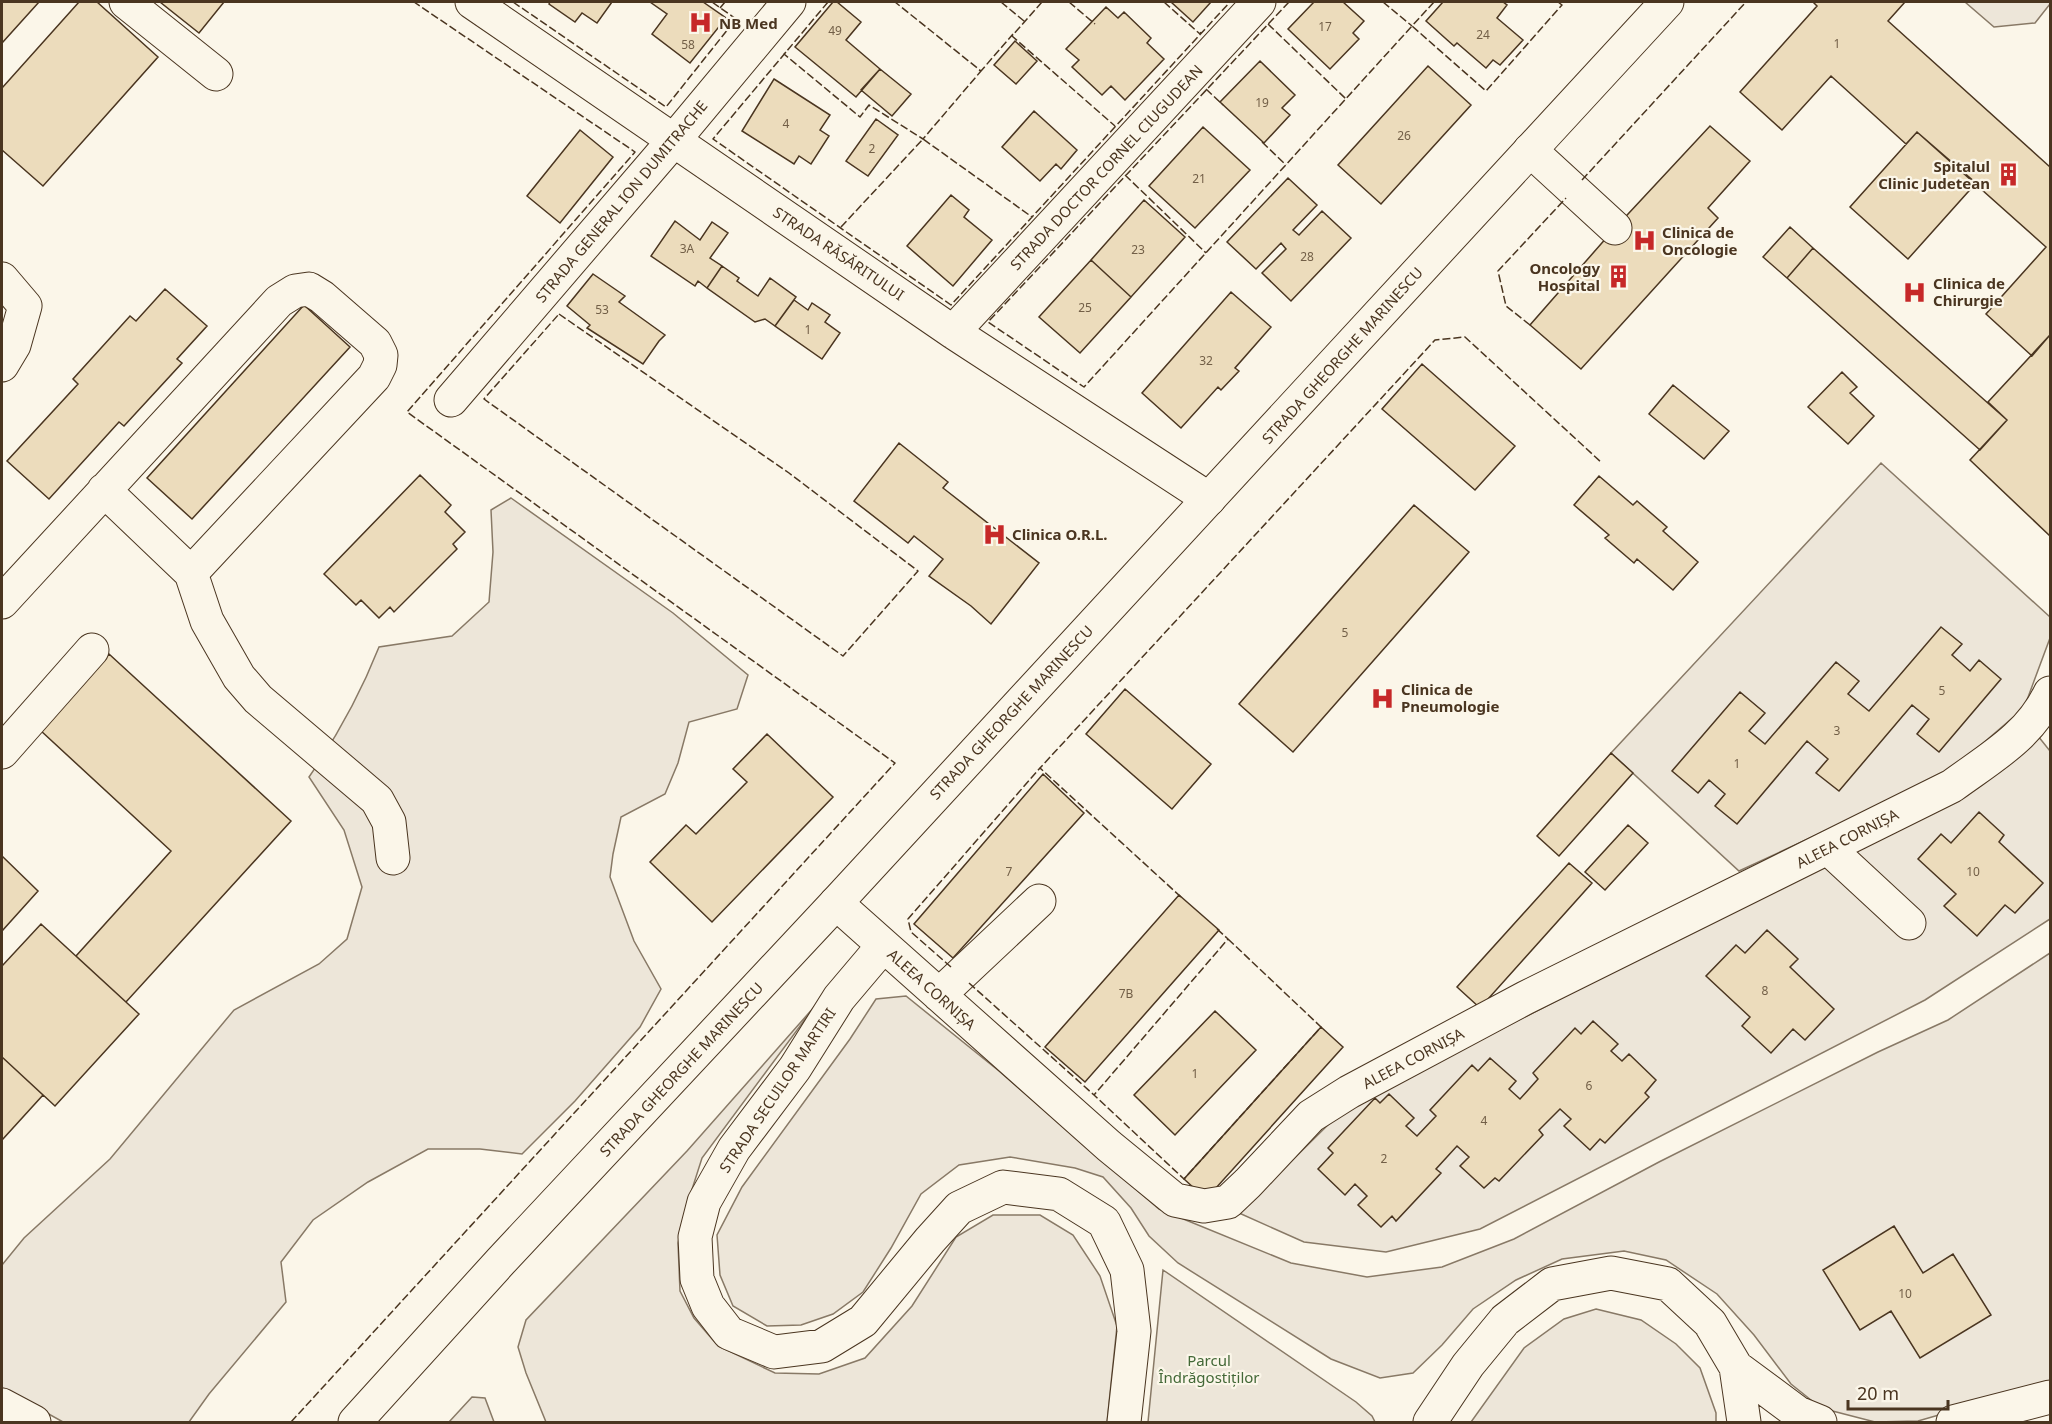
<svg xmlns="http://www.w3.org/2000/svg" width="2052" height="1424" font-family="'Noto Sans',sans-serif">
<rect width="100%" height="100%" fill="#fbf6e9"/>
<!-- green -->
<path fill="#ede6d9" stroke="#887966" stroke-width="1.5" d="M1965 2H2050V4L2035 23 1994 27Z
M1881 463 2050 617V638L2024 708 1946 775 1739 871 1611 753Z
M511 498 673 613 748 675 737 709 689 722 678 763 665 794 621 817 613 854 610 877 634 941 661 989 640 1027 575 1101 522 1154 480 1149H428L368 1182 313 1220 281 1262 286 1302 209 1394 189 1422H63L2 1388V1265L24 1238 110 1159 234 1010 319 964 347 939 362 887 344 830 309 777C338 735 360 695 379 647L452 636 489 602 493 552 491 510Z
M2038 736 2050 751V919L1925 1000 1480 1229 1386 1252 1304 1242 1239 1213 1341 1112 1961 792Z
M2050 953V1383L1918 1421 1875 1422 1821 1408 1791 1384 1754 1335 1717 1294 1666 1260 1624 1251 1562 1259 1516 1280 1473 1309 1442 1345 1413 1373 1380 1378 1331 1359 1178 1263 1149 1236 1131 1208 1103 1177 1075 1168 1010 1157 959 1165 921 1194 891 1248 863 1292 833 1314 801 1325 767 1326 733 1306 720 1275 717 1235 742 1187 850 1039 876 999 906 996 999 1071 1159 1209 1291 1263 1367 1277 1442 1267 1514 1239 1659 1162 1878 1052 1948 1020Z
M815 1006 702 1158 687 1205 678 1243 680 1291 694 1318 718 1346 775 1373 819 1374 865 1358 912 1306 956 1237 993 1215H1040L1073 1235 1100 1276 1117 1326 1107 1422H546L526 1373 518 1347 526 1320 687 1151Z
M1163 1270 1356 1402 1372 1416 1375 1422H1148Z
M1596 1309 1641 1320 1676 1344 1700 1368 1716 1413V1422H1471L1524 1348 1564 1319Z
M472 1397 485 1398 494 1422H449Z"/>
<!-- building -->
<path fill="#ecdcbc" stroke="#4a3520" stroke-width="1.5" d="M2 2H39L2 43Z
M79 2H97L158 57 43 186 2 150V88Z
M160 2H224L199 33Z
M550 2H612L597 23 582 13 575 22 549 4Z
M650 2H703L726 18 690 63 652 34 667 14Z
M833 2H837L861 22 846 40 880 69 856 97 795 47Z
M1171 2H1211L1193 22Z
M1314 2H1343L1364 21 1353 33 1359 39 1330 69 1288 29Z
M1443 2H1503L1507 5 1497 18 1523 40 1500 65 1493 60 1486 68 1457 43 1454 46 1426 21Z
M1813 2H1905L1888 21 2050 167V335L2032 356 1986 314 2046 247 1917 132 1906 144 1831 76 1782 130 1740 92 1817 6Z
M1106 7 1118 18 1124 12 1151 38 1147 43 1164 59 1125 100 1111 86 1102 95 1072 67 1079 60 1066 49Z
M1015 41 1037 61 1016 84 994 65Z
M1260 61 1295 95 1282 108 1290 115 1264 143 1220 102Z
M1428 66 1471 105 1381 204 1338 165Z
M880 69 911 94 892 116 861 90Z
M774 79 830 115 820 130 829 136 811 164 799 156 794 164 742 131Z
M1034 111 1077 150 1061 169 1056 164 1040 181 1002 147Z
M876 119 898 135 868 176 846 161Z
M1710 126 1750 161 1708 208 1718 218 1581 369 1530 325 1615 228Z
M1203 127 1250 170 1195 228 1149 186Z
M580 130 613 157 560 223 527 196Z
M1917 132 1976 183 1908 259 1850 207Z
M1288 178 1317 205 1293 230 1299 235 1322 211 1351 238 1291 301 1262 273 1286 249 1281 243 1256 269 1227 242Z
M951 195 969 210 964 217 992 240 953 286 907 246Z
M1144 200 1185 237 1131 297 1091 260Z
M675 221 700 240 712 222 728 233 710 258 722 266 707 288 698 281 695 286 651 256Z
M1790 227 1813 248 1787 278 1763 257Z
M1813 248 2007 420 1980 450 1787 278Z
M1091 260 1131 297 1080 353 1039 317Z
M722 266 739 278 737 281 758 296 770 278 796 297 775 326 765 319 755 322 707 288Z
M593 274 625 296 619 302 665 335 659 341 643 364 587 328 590 325 567 306Z
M165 289 207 326 177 359 182 363 124 426 119 422 49 499 7 461 78 384 73 379 130 316 136 321Z
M1231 292 1271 327 1235 368 1239 371 1221 390 1218 387 1181 428 1142 393Z
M794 300 808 310 812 303 830 315 825 322 840 333 822 359 775 326Z
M304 305 350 347 192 519 147 478Z
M2050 335V536L1970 460 2007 420 1988 402Z
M1422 364 1515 446 1475 490 1382 409Z
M1842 372 1857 387 1850 393 1874 416 1848 444 1808 407Z
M1673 385 1729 431 1704 459 1649 414Z
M899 443 948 482 943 488 1039 563 991 624 971 606 929 576 943 559 914 536 908 543 854 501Z
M420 475 451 505 445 512 465 532 453 544 457 549 394 612 390 607 379 618 361 600 356 605 324 574Z
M1599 476 1633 505 1637 501 1667 527 1663 531 1698 562 1673 590 1637 559 1634 563 1605 538 1609 535 1574 505Z
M1414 505 1469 552 1293 752 1239 704Z
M1941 627 1962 644 1952 655 1970 671 1979 660 2001 679 1939 752 1917 734 1929 719 1912 705 1839 791 1816 773 1828 759 1807 741 1737 824 1715 806 1725 794 1709 780 1698 793 1672 771 1740 692 1765 713 1749 731 1765 744 1836 662 1859 681 1848 694 1869 711Z
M109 654 291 821 126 1002 76 956 171 851 40 730Z
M1125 689 1211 764 1172 809 1086 734Z
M767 734 833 797 712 922 650 862 686 825 696 834 747 782 733 769Z
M1611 753 1633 773 1559 856 1537 836Z
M1043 774 1084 813 953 958 914 924Z
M1979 812 2004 835 1999 842 2043 883 2015 913 2005 905 1977 936 1944 906 1956 894 1918 859 1941 834 1951 843Z
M1628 825 1648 843 1605 890 1585 872Z
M2 856 38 891 2 931Z
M1569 863 1592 883 1480 1008 1457 987Z
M1179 895 1219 930 1085 1082 1045 1047Z
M41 924 139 1014 55 1106 2 1057V966Z
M1767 930 1798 959 1790 967 1834 1009 1805 1040 1793 1029 1771 1053 1742 1026 1750 1017 1706 976 1736 945 1745 953Z
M1215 1011 1256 1050 1175 1135 1134 1095Z
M1593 1021 1618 1044 1611 1051 1622 1061 1629 1054 1656 1080 1645 1093 1649 1097 1605 1143 1600 1139 1590 1150 1564 1126 1571 1119 1560 1109 1539 1130 1543 1135 1499 1181 1495 1178 1484 1188 1460 1166 1469 1157 1457 1146 1436 1169 1441 1173 1396 1221 1392 1216 1381 1227 1358 1205 1367 1196 1355 1184 1345 1195 1318 1169 1333 1153 1328 1148 1375 1098 1380 1103 1389 1094 1414 1118 1406 1126 1417 1136 1436 1116 1430 1110 1472 1065 1478 1071 1490 1058 1516 1081 1509 1089 1520 1099 1538 1079 1533 1073 1575 1028 1581 1034Z
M1321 1027 1343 1047 1206 1199 1184 1179Z
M2 1057 43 1095 2 1140Z
M1894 1226 1923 1273 1953 1254 1991 1315 1920 1358 1891 1311 1860 1330 1823 1270Z"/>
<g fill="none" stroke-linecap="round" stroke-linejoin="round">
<defs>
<path id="minor" d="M126 2 216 74
M472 2 953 332 1209 499
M1530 150 1615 228
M2 279 25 306 14 345 2 365
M953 332 1259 2
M451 400 669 146 789 2
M104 490 191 573 207 621 239 677 258 699 377 800 389 822 393 858
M2 602 279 301 295 291 309 289 322 297 375 343 381 355 380 365 374 377 191 573
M2 752 92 650
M1828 848 1909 923
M836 903 1109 1146 1175 1200 1204 1206 1228 1202 1248 1183 1311 1116 1349 1092 1525 998 1952 786C1990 758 2029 737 2050 693
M883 946 839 998 795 1068 734 1149 704 1202 695 1237 697 1279 708 1306 729 1333 774 1352 822 1346 863 1321 930 1240 959 1208 1003 1187 1059 1194 1104 1222 1127 1270 1134 1331 1124 1422
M939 995 1039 901
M1736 1367 1798 1413 1820 1422
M2 1405 34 1422
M1430 1422 1468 1365 1505 1320 1552 1284 1611 1273 1668 1284 1710 1323 1736 1367 1744 1422
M1953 1422 2050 1397"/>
<path id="major" d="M355 1422 501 1261 836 903 1667 2"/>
</defs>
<!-- minor casing -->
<use href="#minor" stroke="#4a3520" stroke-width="35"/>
<!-- major casing -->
<use href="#major" stroke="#4a3520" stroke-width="35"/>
<!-- minor -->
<use href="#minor" stroke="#fbf6e9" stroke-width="33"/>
<!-- major -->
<use href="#major" stroke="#fbf6e9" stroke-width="33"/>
<!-- fence -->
<path stroke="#4a3520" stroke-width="1.5" stroke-dasharray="8 3" stroke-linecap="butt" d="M513 2 666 107 736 19 712 2
M828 2 713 139 951 305 1230 2
M1001 2 1024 21 1023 23
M1042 2 1012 36 1115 126
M1069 2 1095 24
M1164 2 1200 34 1201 32
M1289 2 988 322 1084 387 1412 26
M1383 2 1412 26
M1434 2 1412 26 1486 91 1562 5 1558 2
M720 8 725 2
M1268 24 1346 99
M786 52 784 54 860 117 869 105 923 139 981 71 895 2
M979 70 981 71 1013 34
M1206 89 1223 105
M1262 142 1286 165
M1125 175 1206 253
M1582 180 1746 2
M841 227 923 139 1032 217
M559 314 789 473 918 571 843 656 484 399Z
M1530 325 1506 306 1498 271 1566 198
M1181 897 1040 768 1435 340 1465 337 1602 463
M1217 929 1228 939
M1228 939 1321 1027 1184 1179 1094 1095Z
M951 967 911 932 908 919 1040 768
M969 983 1094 1095
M291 1422 895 763 407 412 635 152 414 2"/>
</g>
<!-- icons -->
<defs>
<symbol id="hospital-bare" viewBox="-9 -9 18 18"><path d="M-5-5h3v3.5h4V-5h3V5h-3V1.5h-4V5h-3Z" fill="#c62828" stroke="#fbf6e9" stroke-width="2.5" paint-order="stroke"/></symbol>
<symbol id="building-bare" viewBox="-9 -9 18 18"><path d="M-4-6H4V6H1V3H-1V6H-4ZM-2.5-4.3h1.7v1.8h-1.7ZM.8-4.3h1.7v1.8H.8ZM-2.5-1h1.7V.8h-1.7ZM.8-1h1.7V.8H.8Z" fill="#c62828" stroke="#fbf6e9" stroke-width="2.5" paint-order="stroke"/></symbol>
</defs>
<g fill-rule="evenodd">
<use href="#hospital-bare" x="684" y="6" width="33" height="33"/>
<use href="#building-bare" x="1992" y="158" width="33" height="33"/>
<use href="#hospital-bare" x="1628" y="224" width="33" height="33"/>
<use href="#building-bare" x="1602" y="260" width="33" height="33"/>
<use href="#hospital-bare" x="1898" y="276" width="33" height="33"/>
<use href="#hospital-bare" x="978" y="518" width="33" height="33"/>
<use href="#hospital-bare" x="1366" y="682" width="33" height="33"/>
</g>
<g text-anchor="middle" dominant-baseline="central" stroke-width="4.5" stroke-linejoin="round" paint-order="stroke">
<!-- number labels -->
<g font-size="12" fill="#725f47">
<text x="1325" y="26">17</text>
<text x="835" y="30">49</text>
<text x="1483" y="34">24</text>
<text x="1837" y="43">1</text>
<text x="688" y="44">58</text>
<text x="1262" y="102">19</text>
<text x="786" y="123">4</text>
<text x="1404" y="135">26</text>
<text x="872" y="148">2</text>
<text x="1199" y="178">21</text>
<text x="687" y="248">3A</text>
<text x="1138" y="249">23</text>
<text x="1307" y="256">28</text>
<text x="1085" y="307">25</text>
<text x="602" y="309">53</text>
<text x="808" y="329">1</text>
<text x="1206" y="360">32</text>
<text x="1345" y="632">5</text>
<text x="1942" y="690">5</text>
<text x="1837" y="730">3</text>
<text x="1737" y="763">1</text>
<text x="1009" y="871">7</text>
<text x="1973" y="871">10</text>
<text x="1765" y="990">8</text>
<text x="1126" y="993">7B</text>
<text x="1195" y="1073">1</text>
<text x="1589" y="1085">6</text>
<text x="1484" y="1120">4</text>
<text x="1384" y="1158">2</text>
<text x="1905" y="1293">10</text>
</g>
<!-- poi labels -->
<g font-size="15" font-weight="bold" fill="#4a3520" stroke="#fbf6e9" text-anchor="start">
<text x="719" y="23">NB Med</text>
<text x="1990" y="166" text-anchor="end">Spitalul<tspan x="1990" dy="17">Clinic Judetean</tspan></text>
<text x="1662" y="232">Clinica de<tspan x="1662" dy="17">Oncologie</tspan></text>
<text x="1600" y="268" text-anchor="end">Oncology<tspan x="1600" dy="17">Hospital</tspan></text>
<text x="1933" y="283">Clinica de<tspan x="1933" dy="17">Chirurgie</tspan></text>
<text x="1012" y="534">Clinica O.R.L.</text>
<text x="1401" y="689">Clinica de<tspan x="1401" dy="17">Pneumologie</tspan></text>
</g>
<!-- street labels -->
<g font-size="15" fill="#4a3520" stroke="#fbf6e9">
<text transform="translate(1106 167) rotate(-47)">STRADA DOCTOR CORNEL CIUGUDEAN</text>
<text transform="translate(621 201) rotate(-50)">STRADA GENERAL ION DUMITRACHE</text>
<text transform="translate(839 253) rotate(34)">STRADA RĂSĂRITULUI</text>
<text transform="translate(1342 355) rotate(-48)">STRADA GHEORGHE MARINESCU</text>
<text transform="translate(1011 712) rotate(-47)">STRADA GHEORGHE MARINESCU</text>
<text transform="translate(1847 838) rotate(-27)">ALEEA CORNIȘA</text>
<text transform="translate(932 989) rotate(42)">ALEEA CORNIȘA</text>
<text transform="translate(1413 1058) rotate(-28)">ALEEA CORNIȘA</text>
<text transform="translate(681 1069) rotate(-47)">STRADA GHEORGHE MARINESCU</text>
<text transform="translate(777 1090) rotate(-56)">STRADA SECUILOR MARTIRI</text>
</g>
<!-- park labels -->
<g font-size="15" fill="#436837" stroke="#fbf6e9">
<text x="1209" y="1360">Parcul<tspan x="1209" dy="17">Îndrăgostiților</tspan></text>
</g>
</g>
<!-- border -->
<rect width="2052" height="1424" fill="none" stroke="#4a3520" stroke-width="6"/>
<!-- scale -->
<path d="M1848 1400v9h100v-9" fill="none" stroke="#4a3520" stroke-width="3"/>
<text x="1857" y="1400" font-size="18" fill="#4a3520" stroke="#fbf6e9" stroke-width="4.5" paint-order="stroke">20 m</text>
</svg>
